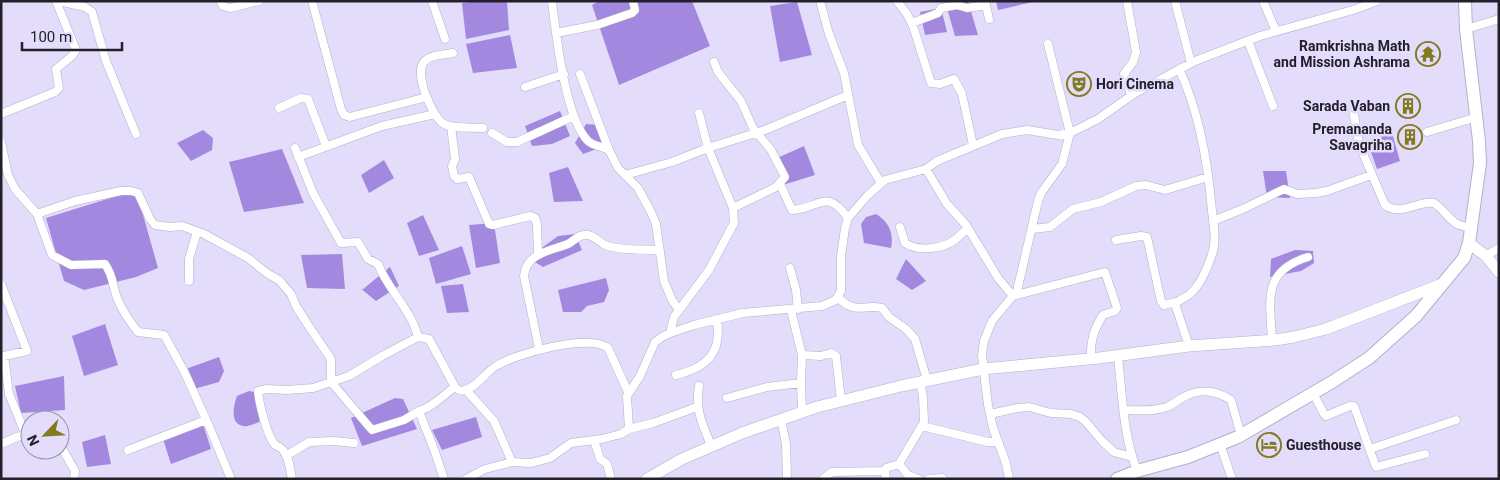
<svg xmlns="http://www.w3.org/2000/svg" width="1500" height="480" font-family="Roboto,sans-serif">
<rect width="100%" height="100%" fill="#e3dcfa"/>
<!-- water -->
<path fill="#a288df" d="M477 1H507L509 30 466 39 462 3Z
M599 1H692L710 46 619 85 592 5Z
M945 1H968L978 35 955 36Z
M996 1H1037L998 10Z
M797 2 812 55 780 62 770 6Z
M941 8 947 32 925 35 920 12Z
M510 35 517 68 473 73 466 44Z
M560 111 570 136 552 144 532 146 525 126Z
M586 124 600 125 608 145 583 154 575 143Z
M203 130 213 138 212 150 191 161 177 143Z
M1392 133 1400 161 1377 169 1367 141Z
M804 146 815 175 783 185 775 159Z
M282 149 304 203 244 212 229 162Z
M384 160 394 178 369 193 361 175Z
M568 167 583 201 554 202 549 173Z
M1263 171H1286L1290 198 1267 197Z
M136 190 158 268 136 277 84 290 64 281 46 218Z
M876 214C889 222 894 233 891 248L864 243 861 224 866 217Z
M423 215 439 250 419 256 407 223Z
M494 223 500 263 476 268 469 225Z
M575 234 582 250 543 267 528 258 558 236Z
M462 246 471 274 436 284 429 258Z
M1295 250 1313 251 1314 263 1301 271 1270 277 1271 259Z
M342 254 345 289 307 288 301 255Z
M906 259 926 281 912 290 896 279Z
M390 267 399 286 376 301 360 288 362 290Z
M606 278 609 290 604 302 587 306 581 312H563L558 290Z
M463 284 469 312 447 313 441 286Z
M105 324 118 365 84 376 72 336Z
M219 357 224 371 219 382 190 390 183 370Z
M64 376 65 410 21 413 15 386Z
M249 391 259 393C264 405 265 410 259 422 254 424 248 427 243 426 229 423 234 405 237 396Z
M395 398 403 399 417 429 362 446 351 418Z
M476 417 482 437 442 450 432 430Z
M203 424 211 449 171 464 163 439Z
M105 435 111 464 87 467 82 442Z"/>
<g fill="none" stroke-linecap="round" stroke-linejoin="round">
<defs>
<path id="street" d="M59 1 85 7 92 12 106 61 136 134
M220 1 223 6 230 8 259 1
M312 1 341 109 344 115 350 117 427 97
M432 1 445 39
M552 1C556 34 565 118 588 141 593 146 602 146 609 150L618 168 638 188 651 212 656 224 664 281 672 300 679 310
M820 1 829 34 844 73 858 145 881 183
M897 1 907 14 913 26 931 83 940 84 954 79 962 94 973 145
M985 1 989 19
M1127 1 1136 52 1133 62 1124 74 1131 95
M1175 1 1191 63
M1263 1 1276 31
M912 23 938 13 941 8 957 5 967 8 986 5
M1466 29 1499 19
M556 33 597 25 632 13 635 10 633 1
M1248 41 1273 106
M453 53C444 55 431 54 424 62 414 74 432 117 444 124 455 129 471 127 483 128
M714 62 718 72 741 101 753 128 771 150 785 177 776 187 733 208
M1179 69C1200 113 1208 164 1212 211 1214 226 1217 243 1211 257 1207 269 1200 285 1190 294 1185 298 1179 300 1175 304L1189 346
M580 74 609 150
M525 87 564 74
M279 108 301 98 308 99 326 146
M1 114 55 92 59 88 56 69 72 56 76 50 56 1
M1354 115 1359 144 1385 205C1401 217 1418 200 1434 203 1449 213 1449 226 1470 227
M451 126 455 159 452 166 454 176 457 179 469 177 489 224 493 225 530 216 535 218 537 224 538 255
M1427 132 1477 117
M492 133 507 142H517L574 116
M1 142 8 175 15 189 37 214 52 255 71 265 105 264C114 277 112 285 117 298 122 310 130 322 138 332L164 335 184 371 209 426 231 479
M295 148 313 193 341 243 358 242 368 259 378 264C388 290 411 309 418 337L429 339 455 387C458 390 461 392 465 390 477 387 485 373 496 366 515 354 589 333 608 348L628 392
M298 157 382 126 435 114
M926 169 947 204 966 225 998 278 1013 296 1105 272 1117 308 1115 311 1103 315C1094 329 1090 341 1091 359
M625 175 672 162 708 148 699 113
M780 184 792 210C819 209 826 187 848 218
M37 214 75 201 121 191H131L138 193 150 219 155 225 170 227 182 226 204 234 248 258 268 274 279 280 291 294 296 306 308 325 331 359V382L372 430 404 420 419 411 435 452 444 479
M1213 221 1245 208 1284 189 1297 194 1316 193 1327 191 1371 175
M900 227 905 243C918 252 943 249 956 239 960 235 963 232 968 229
M1032 229 1050 227 1073 209 1101 202 1136 186 1146 185 1165 190 1208 177
M1116 240 1141 236 1147 237 1161 301 1164 305 1176 302
M1486 256 1499 248
M790 268 796 290 798 309
M189 281V259L197 232
M1 284 27 351 4 356 9 394 30 445
M838 297C854 315 863 304 882 308L889 317 906 329 915 339 927 380
M670 333 674 317 709 270 734 223 733 208 708 148 765 130 848 95
M1272 340C1270 300 1262 271 1308 257
M539 349 524 276C526 253 550 251 568 244 574 241 580 233 588 235 595 236 599 242 605 245 616 250 646 250 659 250
M802 355 821 356 831 353 836 356 841 401
M1118 356C1122 394 1123 434 1137 471
M676 375C708 367 722 353 717 319
M801 383 802 411
M699 386C695 409 702 424 711 445
M466 390 494 421 512 462
M1313 393 1324 414 1326 416 1350 406H1354L1376 467 1425 454
M727 398 767 387 801 383 802 355 791 310
M1124 410C1138 410 1153 412 1167 407 1172 405 1176 402 1180 399 1198 388 1214 389 1231 400L1241 435
M419 411C433 407 442 396 455 387
M990 414 1018 408 1029 407 1051 413 1071 414 1080 417 1086 422 1102 441 1114 452 1132 457
M781 419 786 444 787 479
M922 426 988 442H998
M629 429 653 423 697 407
M594 440 600 459 607 464 611 479
M1 444 17 437 25 435
M1220 444 1232 479
M60 449 63 450 75 471 74 479
M1370 449 1456 420
M128 450 206 420
M286 456 309 442 334 441 354 443
M899 464 908 475 918 479
M292 479C290 469 289 456 282 449 280 447 277 446 275 445 267 436 259 403 258 391L267 389 287 390 313 388 349 376 382 356 418 337
M466 479 485 469 512 462 531 463 550 458 571 443 602 439 621 434 629 429 627 396 640 376 655 342 662 337 670 333 694 325 743 313 822 306 836 300 841 291V256L845 228 848 218 868 195 885 180 926 169 937 161 1002 134 1027 130 1058 135 1070 133 1098 119 1135 93 1195 61 1260 36 1353 10 1377 1
M823 479 832 472 885 471
M886 479 885 471 886 468 899 464 924 422 923 396 920 382
M929 479 942 478
M1009 479 1006 463 993 428 988 405 982 355 984 341 992 321 1017 291 1038 201 1041 193 1062 164 1070 133 1048 44"/>
<path id="secondary" d="M1469 243 1486 256 1499 272
M647 479 682 459 742 433 817 407 901 386 983 369 1099 358 1189 346 1275 340 1294 337 1326 329 1442 284"/>
<path id="primary" d="M1117 479 1137 471 1188 457 1238 437 1332 382 1369 358 1416 316 1464 258 1469 243 1480 163 1479 141 1466 29 1465 1"/>
</defs>
<!-- street casing -->
<use href="#street" stroke="#b6afcb" stroke-width="9"/>
<!-- secondary casing -->
<use href="#secondary" stroke="#b6afcb" stroke-width="12"/>
<!-- primary casing -->
<use href="#primary" stroke="#b6afcb" stroke-width="14"/>
<!-- street -->
<use href="#street" stroke="#fff" stroke-width="8"/>
<!-- secondary -->
<use href="#secondary" stroke="#fff" stroke-width="11"/>
<!-- primary -->
<use href="#primary" stroke="#fff" stroke-width="12"/>
</g>
<!-- icons -->
<defs>
<symbol id="temple-ring" viewBox="-11 -11 22 22"><circle r="9.5" fill="#e3dcfa" stroke="#827a20" stroke-width="1.5"/><path d="M0-6L5-2H3V0L6.5 2.5H4V6H1.5V3h-3V6H-4V2.5H-6.5L-3 0V-2H-5Z" fill="#827a20"/></symbol>
<symbol id="theatre-ring" viewBox="-11 -11 22 22"><circle r="9.5" fill="#e3dcfa" stroke="#827a20" stroke-width="1.5"/><path d="M-5-5.5Q0-4 5-5.5V0Q5 5 0 6Q-5 5-5 0ZM-3.3-2.5H-1v1.5H-3.3ZM1-2.5H3.3v1.5H1ZM-2.8 1Q0 5.5 2.8 1Z" fill="#827a20"/></symbol>
<symbol id="building-ring" viewBox="-11 -11 22 22"><circle r="9.5" fill="#e3dcfa" stroke="#827a20" stroke-width="1.5"/><path d="M-4-6H4V6H1V3H-1V6H-4ZM-2.5-4.3h1.7v1.8h-1.7ZM.8-4.3h1.7v1.8H.8ZM-2.5-1h1.7V.8h-1.7ZM.8-1h1.7V.8H.8Z" fill="#827a20"/></symbol>
<symbol id="hotel-ring" viewBox="-11 -11 22 22"><circle r="9.5" fill="#e3dcfa" stroke="#827a20" stroke-width="1.5"/><path d="M-6-4.5h1.5V1H6V5H4.5V3h-9V5H-6ZM-4 0a1.8 1.8 0 1 1 3.6 0ZM.5 0V-2.5h3Q6-2.5 6 0Z" fill="#827a20"/></symbol>
</defs>
<g fill-rule="evenodd">
<use href="#temple-ring" x="1414" y="40" width="28" height="28"/>
<use href="#theatre-ring" x="1065" y="70" width="28" height="28"/>
<use href="#building-ring" x="1394" y="92" width="28" height="28"/>
<use href="#building-ring" x="1396" y="123" width="28" height="28"/>
<use href="#hotel-ring" x="1255" y="431" width="28" height="28"/>
</g>
<g text-anchor="middle" dominant-baseline="central" stroke-width="5" stroke-linejoin="round" paint-order="stroke">
<!-- poi labels -->
<g font-size="14" font-weight="bold" fill="#23202b" stroke="#e3dcfa" text-anchor="end">
<text x="1410" y="46">Ramkrishna Math<tspan x="1410" dy="16">and Mission Ashrama</tspan></text>
<text x="1096" y="84" text-anchor="start">Hori Cinema</text>
<text x="1390" y="106">Sarada Vaban</text>
<text x="1392" y="129">Premananda<tspan x="1392" dy="16">Savagriha</tspan></text>
<text x="1286" y="445" text-anchor="start">Guesthouse</text>
</g>
</g>
<!-- border -->
<rect width="1500" height="480" fill="none" stroke="#23202b" stroke-width="5"/>
<!-- north arrow -->
<g transform="translate(45 435) rotate(245)"><circle r="24" fill="#e3dcfa" stroke="#9691a7"/>
<path d="M0-4L9 19L0 12L-9 19Z" fill="#827a20"/>
<text y="-8" font-size="14" font-weight="bold" text-anchor="middle" fill="#23202b">N</text>
</g>
<!-- scale -->
<path d="M22 42v8h100v-8" fill="none" stroke="#23202b" stroke-width="2.5"/>
<text x="30" y="42" font-size="15" fill="#23202b" stroke="#e3dcfa" stroke-width="4" paint-order="stroke">100 m</text>
</svg>
